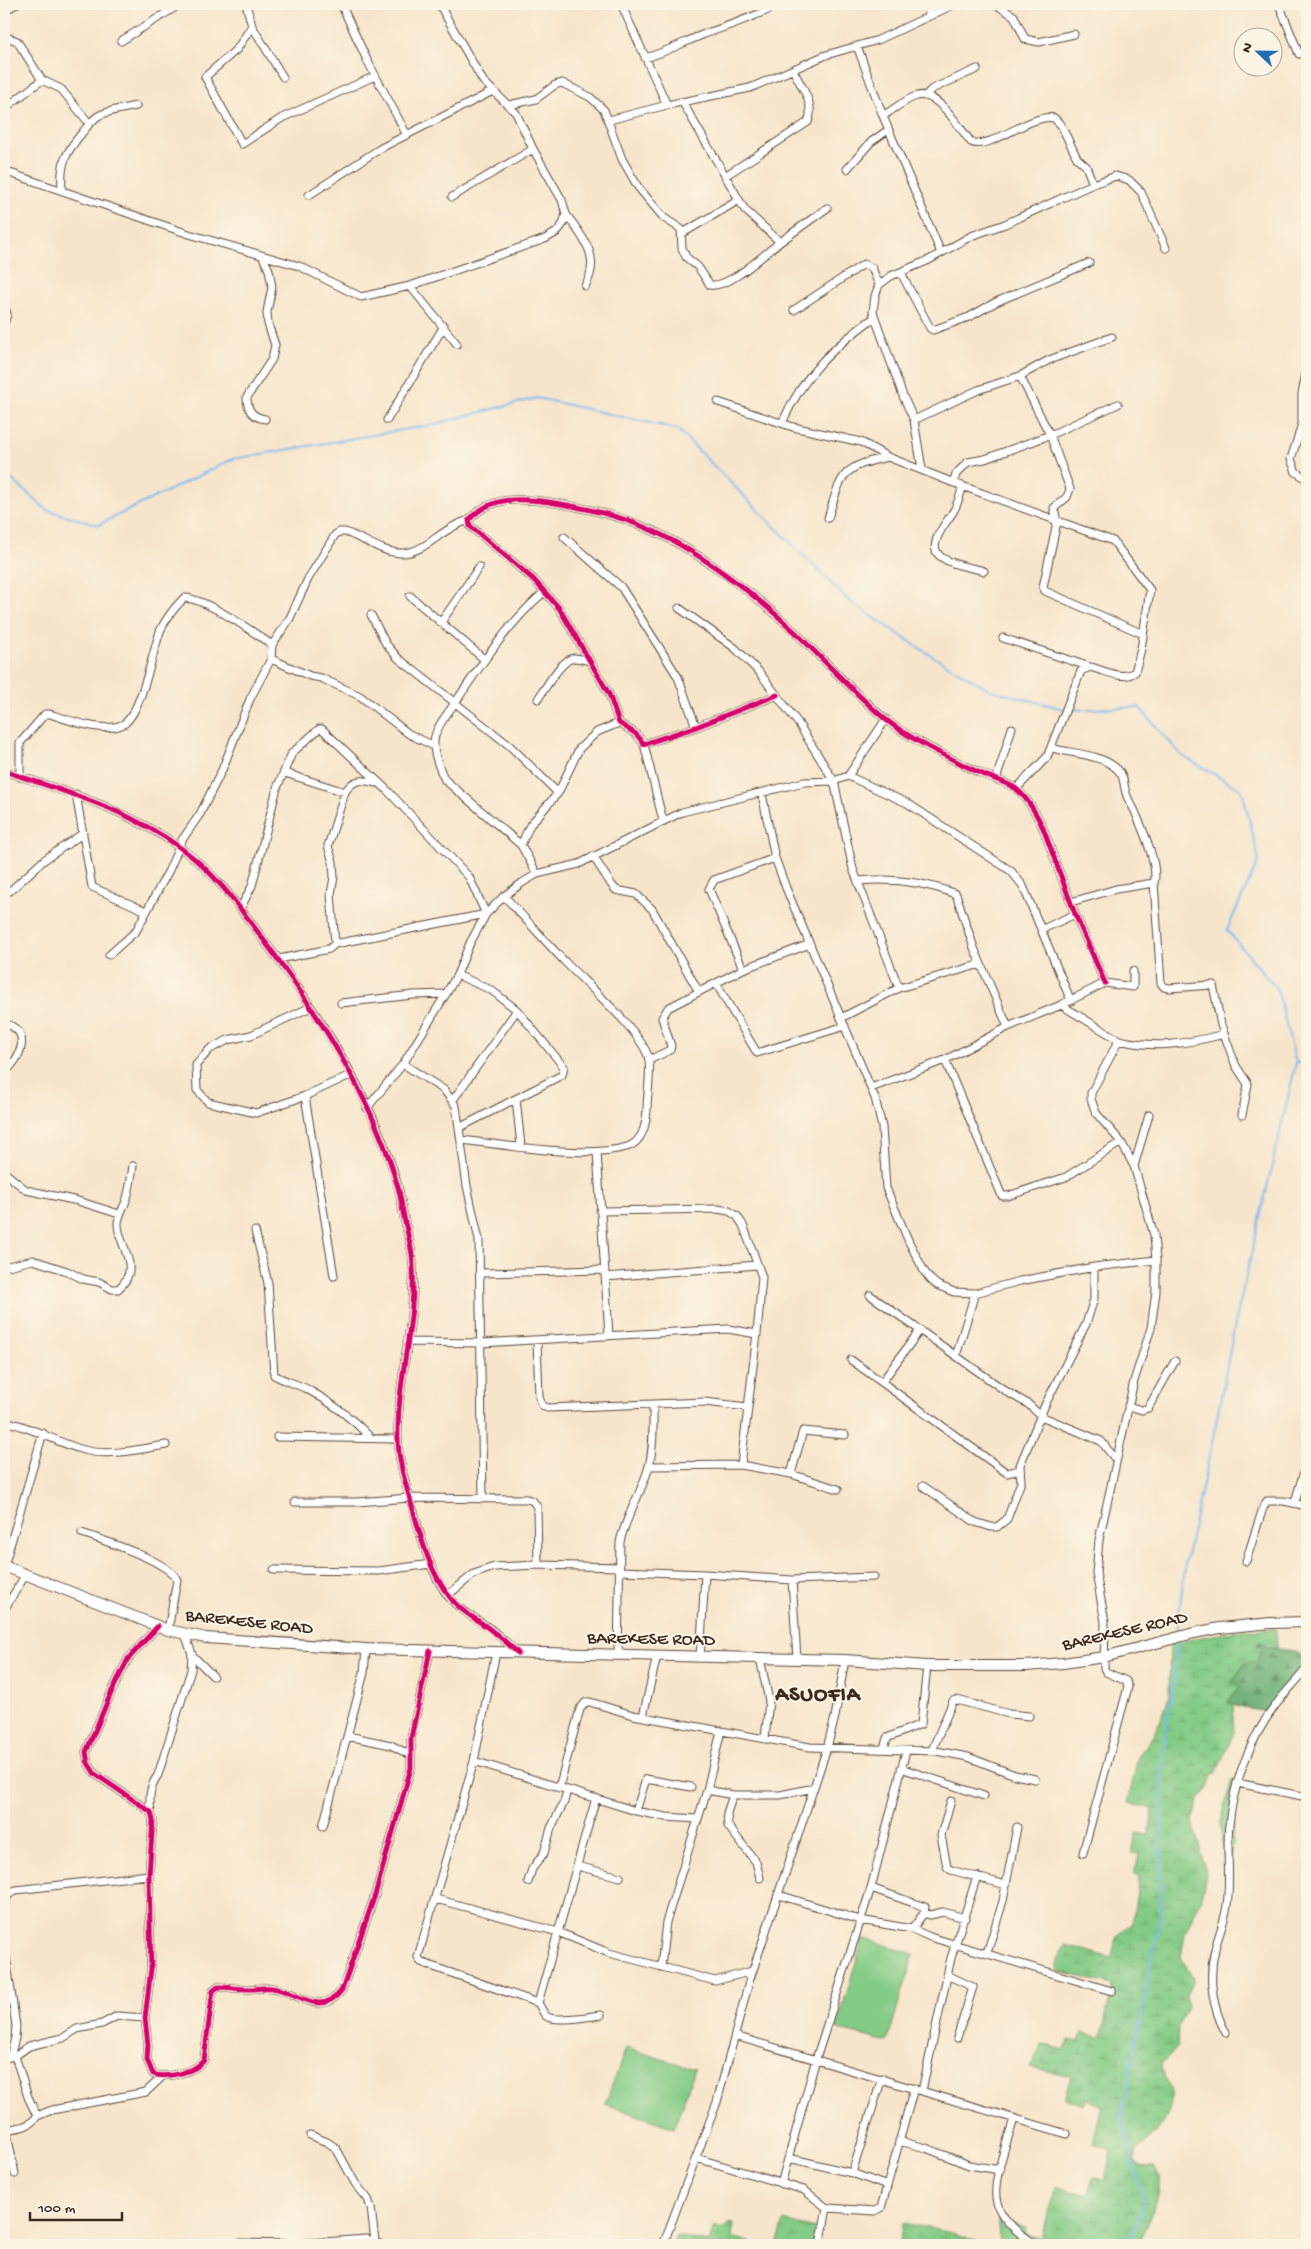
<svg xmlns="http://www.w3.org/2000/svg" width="1311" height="2249" font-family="'Gochi Hand',sans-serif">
<defs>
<pattern id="grass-tufts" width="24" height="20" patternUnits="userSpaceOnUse" patternTransform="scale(1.25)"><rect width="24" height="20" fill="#83cb86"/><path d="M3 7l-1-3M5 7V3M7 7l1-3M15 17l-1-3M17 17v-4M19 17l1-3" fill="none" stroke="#72ae73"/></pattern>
<pattern id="forest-firs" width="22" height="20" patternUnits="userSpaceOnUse" patternTransform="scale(1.25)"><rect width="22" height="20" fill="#6aaf73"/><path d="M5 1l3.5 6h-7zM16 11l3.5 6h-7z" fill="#588f5e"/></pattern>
<pattern id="wetland-marsh" width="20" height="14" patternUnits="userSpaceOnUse" patternTransform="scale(1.25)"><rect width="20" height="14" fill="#83cb86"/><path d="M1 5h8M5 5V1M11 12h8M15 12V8" fill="none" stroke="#72ae73"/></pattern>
</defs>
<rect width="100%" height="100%" fill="#fcf5e5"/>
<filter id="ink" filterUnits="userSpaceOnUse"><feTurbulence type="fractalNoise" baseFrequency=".02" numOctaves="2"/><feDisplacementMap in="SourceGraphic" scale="10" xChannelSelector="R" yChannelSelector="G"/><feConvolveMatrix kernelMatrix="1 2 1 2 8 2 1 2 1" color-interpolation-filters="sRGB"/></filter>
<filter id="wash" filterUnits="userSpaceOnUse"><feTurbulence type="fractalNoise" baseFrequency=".0096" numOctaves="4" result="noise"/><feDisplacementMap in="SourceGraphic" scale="20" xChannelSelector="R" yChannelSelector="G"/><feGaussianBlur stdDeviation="1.12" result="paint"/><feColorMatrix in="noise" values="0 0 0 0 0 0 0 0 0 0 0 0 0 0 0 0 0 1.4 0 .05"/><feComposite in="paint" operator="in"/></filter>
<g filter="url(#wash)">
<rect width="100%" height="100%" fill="#f7e5cb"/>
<!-- grass -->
<path fill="url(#grass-tufts)" stroke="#5f7a52" d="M1232 1779 1236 1780 1231 1858 1224 1856 1220 1826Z"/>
<!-- forest -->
<path fill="url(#forest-firs)" stroke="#526c48" d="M1261 1641 1270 1648 1297 1651 1307 1661V1664L1285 1690 1268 1713C1255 1708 1241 1711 1228 1702L1239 1686 1232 1682Z"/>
<!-- wetland -->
<path fill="url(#wetland-marsh)" stroke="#5f7a52" d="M1250 1629H1276L1277 1648H1269L1260 1641 1257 1645 1262 1649 1256 1661 1245 1663 1232 1682 1239 1686 1228 1702 1233 1705 1234 1733 1216 1774 1213 1773 1208 1790 1198 1800 1193 1821 1206 1874 1201 1899 1185 1934 1181 1957 1193 1979 1186 1995 1188 2008 1178 2026 1177 2047 1161 2064C1161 2075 1169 2081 1171 2092 1175 2114 1153 2139 1137 2150L1135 2161 1138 2166 1154 2167C1171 2186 1144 2225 1138 2245H998L999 2219 1026 2227V2234L1041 2238 1056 2187 1088 2195 1093 2177 1105 2181 1111 2150 1093 2143 1102 2105 1086 2099 1084 2105 1064 2098 1071 2076 1030 2067 1043 2044 1065 2050 1068 2040 1079 2042 1082 2032 1101 2038 1113 1985 1057 1971V1959L1066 1945 1111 1958C1115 1945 1117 1929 1132 1925L1139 1877 1134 1875 1139 1854 1132 1853 1136 1833 1149 1835 1153 1809 1128 1803 1138 1756 1149 1742 1163 1716 1169 1694 1170 1645 1196 1638Z
M784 2221 818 2230 816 2245H777Z
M730 2222 734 2223 732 2237 759 2245H673L676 2236 709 2242 714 2228 727 2227Z
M903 2223 948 2232 977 2241V2245H898Z"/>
<!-- park -->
<path fill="#83cb86" stroke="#5f7a52" d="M863 1938 914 1954 887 2042 836 2029Z
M626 2048 695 2069 674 2128 605 2104Z"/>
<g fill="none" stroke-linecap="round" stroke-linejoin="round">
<!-- stream -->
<path stroke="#7cb8ee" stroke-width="2" d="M4 473 47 510 98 525 233 459 431 425 537 398 677 429 849 601 924 651 990 690 1064 709
M1068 710 1139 707 1181 755 1242 790 1259 860 1227 930 1277 989 1296 1063 1235 1324 1212 1443 1185 1565 1177 1631
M1296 1063H1307
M1128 2245 1144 2204 1121 2118 1161 1912V1772L1178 1644"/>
</g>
</g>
<g filter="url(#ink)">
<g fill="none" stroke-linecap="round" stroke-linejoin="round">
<defs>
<path id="street" d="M246 4 252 26 283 77
M341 4 367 60 407 135
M621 4 667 105 750 88 826 55 878 40 955 4
M927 4 930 16
M995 4 1014 16 1025 39 1039 42 1074 34
M1279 4 1299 54
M4 11 16 4
M252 26 237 49 205 77 242 144 282 118 375 76
M4 36 17 41 42 80 61 89 89 123
M121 41 179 5
M857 46 883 116 941 253
M645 58C667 52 686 41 707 33 732 25 757 15 782 4
M925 96 932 89 977 69
M683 103 745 210 780 242 827 208
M509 105 536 99 555 85 562 83 590 97 604 110 622 159 638 187 664 218 681 229 682 248 686 257 698 267 710 285C730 288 764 254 780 242
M4 109 42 80
M883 116C893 110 905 99 917 96 938 90 960 129 971 142 989 152 1030 113 1054 118L1061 125 1077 158 1086 166 1093 184
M609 120 667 105
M847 169 871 142 888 130
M4 171 189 234 299 266 361 297 410 286 545 239 557 232 563 224 566 214 562 200 533 149 516 113 483 81 439 4
M725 176 808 122C816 105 801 86 793 70
M62 190C60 164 65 153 82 133 87 127 91 121 98 116 109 110 123 109 136 106
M309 195 381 148 493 91
M452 197 533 149
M566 214C583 238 602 257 585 286
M683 233 739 200
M263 257 269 270 272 287 267 312 268 324 275 345 272 359 247 397C247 410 252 417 265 419
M901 273 930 328 933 330 969 317 996 302 1089 263
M410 286 457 344
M4 305 7 314 4 324
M794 310 864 264 872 268 879 285
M1307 329V335
M1307 368 1302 394V424L1291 459 1296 472 1307 479
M1020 376 1050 435 1070 489 1067 497 1054 508 1057 522 1043 587 1045 591 1143 634
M718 402 793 427 861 442 888 457 954 483 1113 541 1150 590 1141 649 1135 672C1122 681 1104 670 1090 667L1081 671 1047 757 1016 789
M387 420 444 326
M914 420 978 390 1020 376 1049 360 1112 337
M782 423C804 374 832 348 875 317
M922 469 914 420 903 396 873 312 875 296 879 285 891 276 929 260 971 236 1005 224 1093 184 1116 176 1129 180 1141 192 1166 248
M954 483 956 474 968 462 985 459 1050 435 1118 404
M963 486C960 495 958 504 953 512 947 522 926 545 940 556 950 565 971 567 984 571
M828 518C842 473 841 467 888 457
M564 537 621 587 678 677 696 727
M410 596 484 659
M679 608 735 648 759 672 798 723 834 781 853 869 899 988
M371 615 386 644 398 658 510 746 558 793
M442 621 479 567
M1003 638 1090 667
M271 659 310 676 321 678 360 696 409 734 434 746
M777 695 696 727 644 744 636 734 619 723 609 694 559 608 533 579 470 526 469 520C490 496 520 498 549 502 581 507 614 514 644 527 695 548 755 594 795 632 825 661 853 692 885 719 914 742 948 757 980 773 991 778 1005 782 1015 788 1027 797 1037 815 1043 828L1075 914 1105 983
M538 699C545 689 561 659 574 658 579 658 585 660 590 661
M644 744 663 821
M1052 748C1073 754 1101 754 1117 769 1125 776 1123 784 1126 793 1128 801 1134 807 1136 814 1143 830 1159 866 1154 883L1161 983 1164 987 1169 988 1213 985 1221 1025 1231 1053 1236 1066 1248 1084 1242 1115
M4 771C66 792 128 809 182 849 214 872 237 904 260 935 315 1008 372 1095 397 1183 401 1196 402 1209 405 1222 408 1236 413 1251 413 1265 416 1323 397 1380 398 1438 398 1465 409 1493 416 1519 423 1545 432 1575 448 1596 460 1611 477 1619 492 1630 501 1637 509 1645 517 1652
M285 773 345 792 328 846 333 862 334 877 331 894 335 944
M848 776 886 719
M20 777V743L45 714H50C69 720 107 735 125 723 142 710 153 649 161 629 166 619 176 606 184 598 204 597 255 633 272 645
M996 780 1012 728
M345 792C353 779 362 779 376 783
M76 794 92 887 146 911
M762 794 775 858 786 888 875 1098 882 1127 886 1188 909 1242 924 1271 930 1279 937 1285 954 1292 975 1293 1020 1281 1094 1267 1156 1260
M521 845 530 825 558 793 579 749 597 732 619 723
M593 856 611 884 616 890 636 894 652 909 699 992
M537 874 521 845 445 780C439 768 431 749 435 736 438 724 448 713 455 703 482 663 508 624 544 592
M858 881C890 878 925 882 956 894L974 948 1008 1027
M10 891 44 860 82 834
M1071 902 1116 889 1154 883
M240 909 252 886 277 788 292 753 319 729H322L387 790 469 877 486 914 335 944 329 949 279 959
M1043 929 1075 914
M109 955 136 931 169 870 182 840 200 814 222 770 250 699 271 659 272 645 289 620 308 579 335 535 339 532H345C363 538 384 554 403 553 422 552 436 536 451 528 457 524 463 522 469 520
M743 969 709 889 714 880 775 858
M457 975 491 990 517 1010 564 1067 562 1075 459 1128
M717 985 757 1053 845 1026
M341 1003 413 995 446 994
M1061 1005 1119 1040 1091 1093V1099L1096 1113 1121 1142 1134 1166 1154 1235 1156 1260V1292L1151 1328 1134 1381 1099 1540 1096 1573 1105 1622 1104 1668 1106 1672 1126 1681 1128 1687 1083 1853
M311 1007 251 1035 228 1040 210 1049 196 1065 197 1090 208 1102 256 1113 305 1096 350 1075
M841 1018 899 988 981 964
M4 1023C33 1031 21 1059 4 1073
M1119 1040C1157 1049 1186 1044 1224 1034
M649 1060 670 1050 671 1046 662 1018 668 1008 743 969 810 944
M945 1060 1002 1196H1008L1066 1177 1121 1142
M403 1064 444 1090 456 1106 467 1186 479 1240 483 1499
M871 1088 945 1060 1008 1027 1061 1005 1105 983 1133 987V971
M305 1096 334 1276
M516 1099 521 1146
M453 1100 517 1010
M367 1108 403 1064 446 994 457 975 470 943 486 914 504 896 522 883 537 874 579 864 682 812 804 782 834 781 848 776 907 803 1011 871 1023 886 1071 1001
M461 1140C506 1145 584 1159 627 1147 643 1142 646 1124 647 1110 647 1095 651 1074 649 1060 644 1033 586 984 566 963 545 941 525 918 504 896
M597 1152 609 1335
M1134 1166 1149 1115
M4 1172 26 1190 78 1201 119 1214
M600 1211 718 1209 729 1211 737 1216 743 1225 762 1277 757 1334
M255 1231 268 1283 274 1375C285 1381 296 1384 307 1389 331 1402 352 1418 370 1437
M4 1267 33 1260 67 1271 83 1279 99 1282 112 1289H118C144 1267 117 1245 118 1223 119 1214 123 1209 126 1201 130 1190 131 1178 133 1166
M481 1273 605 1270
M605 1277 757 1265
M870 1295 1007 1392 1028 1404 1041 1416 1101 1441 1116 1460
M537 1340 539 1397 542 1405 547 1408 705 1402 747 1407
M407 1342 481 1343 728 1329 757 1334 741 1465
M956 1356 975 1293
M851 1360 1007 1473 1020 1470
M882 1382 920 1330
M1128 1406 1142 1410 1148 1408 1175 1361
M4 1421C33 1427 57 1443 84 1450 109 1457 140 1449 166 1445
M277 1437 398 1439
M649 1466 741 1465 791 1474 838 1489
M791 1474 803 1431 845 1435
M923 1486 975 1522 991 1527H997L1007 1519 1021 1482 1020 1465 1045 1405 1086 1324 1094 1299V1267
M295 1502H357L410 1498 527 1499 533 1501 537 1507 538 1565
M1295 1502 1307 1461
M82 1533C102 1540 169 1561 177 1580L168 1630
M1246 1561 1263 1508 1267 1501H1284L1307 1506
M4 1566 43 1433
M274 1570 379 1571 431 1564
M619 1571 705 1574 792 1580 874 1577
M792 1580 797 1659
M448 1595 474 1574 494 1567 538 1565 619 1567
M4 1610 26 1574
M158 1626 128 1659 111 1693 86 1752 88 1763 95 1774 151 1812 153 1820 149 1875 151 1969 145 2018 148 2045 147 2060 153 2074C166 2079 196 2072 204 2060L212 1997 213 1991 218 1987C228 1987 238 1989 249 1989 256 1989 264 1987 272 1988 299 1991 319 2019 342 1990L375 1895 411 1768V1738L430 1651
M496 1652 474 1761 418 1957 421 1962 434 1967 538 2003
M192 1655 213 1676
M618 1656 620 1542C626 1515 642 1493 649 1466 654 1446 653 1424 653 1404
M700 1658 705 1574
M760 1658 769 1701 765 1739
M643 1716 657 1656
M348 1736 391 1745 410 1755
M884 1749 887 1738 921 1724 927 1666
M932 1750 953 1701 957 1700 1009 1714 1029 1716
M474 1761 636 1811 666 1817 697 1819
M901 1768 984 1796
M1237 1783 1307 1797
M559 1788 580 1709 586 1702H590L633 1715 810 1747 936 1751 968 1757 1015 1775 1035 1779
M707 1790 733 1795H780L814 1788
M733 1795 727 1813 728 1826 756 1862 760 1878
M596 1798 538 2003C541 2007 543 2013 546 2016 555 2023 590 2016 601 2015
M951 1801 941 1835 947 1867 951 1870 1006 1885
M636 1811 646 1779 691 1787
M151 1812C149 1798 149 1787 158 1775L191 1670 192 1654 185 1634
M323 1826 364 1673 366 1649
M577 1866 620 1877
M528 1882 532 1869 544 1853 551 1828 564 1802 567 1790
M871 1888 925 1907 924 1913 912 1929
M779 1895 860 1920 912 1929 930 1937 1112 1991
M436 1899 558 1932 609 1953 715 1981 752 1971
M4 1912C5 1901 6 1894 16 1890L149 1875
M924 1913 930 1915 943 1912 965 1918
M4 1943 16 2026 15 2038 10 2057
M987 1953 1003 1901 1017 1827
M661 1967 666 1922 707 1790 721 1731
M947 1975 973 1987 957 2038
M1226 2033C1212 2008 1208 1977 1215 1949 1219 1933 1225 1921 1227 1905 1231 1878 1226 1851 1229 1825 1233 1784 1250 1739 1275 1706 1285 1692 1297 1681 1307 1668
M735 2036 1067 2134
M15 2056 28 2097 37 2116 52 2110 146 2092 162 2077
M4 2058 15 2056 29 2046 63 2038 77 2029 102 2024 117 2016 145 2018
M922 2091 951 1958 977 1876
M1014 2119C1008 2140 991 2182 997 2203 1002 2221 1022 2236 1037 2245
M6 2129 15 2174
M4 2130C17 2128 29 2128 37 2116
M310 2135 327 2142 336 2148 355 2183 368 2199 371 2208 375 2241
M899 2141 926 2148 969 2165 1000 2170
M696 2158 804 2190 827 2208
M789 2158 852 2173 887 2186
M852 2173 882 2078
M781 2184 816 2059 871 1888 906 1751
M235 2245 240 2243 294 2244 367 2239 382 2245
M663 2245 717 2102 749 1982 827 1748 835 1717 845 1660
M820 2245 827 2208 875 2211 881 2208 914 2088"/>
<path id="secondary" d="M4 1566 168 1630 206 1638 366 1649 845 1660 927 1666H1026L1063 1663 1104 1657 1194 1633 1220 1628 1271 1623 1307 1622"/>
</defs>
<!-- street casing -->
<use href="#street" stroke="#574638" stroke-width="9"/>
<!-- secondary casing -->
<use href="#secondary" stroke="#574638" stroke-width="12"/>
<!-- street -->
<use href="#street" stroke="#fff" stroke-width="7"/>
<!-- secondary -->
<use href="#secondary" stroke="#fff" stroke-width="10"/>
<defs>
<path id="cycleway" d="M777 695 696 727 644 744 636 734 619 723 609 694 559 608 533 579 470 526 469 520C490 496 520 498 549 502 581 507 614 514 644 527 695 548 755 594 795 632 825 661 853 692 885 719 914 742 948 757 980 773 991 778 1005 782 1015 788 1027 797 1037 815 1043 828L1075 914 1105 983
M4 771C66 792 128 809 182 849 214 872 237 904 260 935 314 1007 373 1097 397 1184 401 1196 402 1209 405 1222 408 1236 413 1251 413 1266 416 1323 397 1380 398 1438 398 1465 409 1494 416 1520 423 1545 432 1575 449 1596 460 1612 478 1619 492 1631 501 1637 509 1645 518 1653
M158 1626 128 1659 111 1693 86 1752 88 1763 95 1774 151 1812 153 1820 149 1875 151 1969 145 2018 148 2045 147 2060 153 2074C166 2079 196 2072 204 2060L212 1997 213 1991 218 1987C228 1987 238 1989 249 1989 256 1989 264 1987 272 1988 299 1991 319 2019 342 1990L375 1895 411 1768V1738L430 1651"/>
</defs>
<!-- cycleway casing -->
<use href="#cycleway" stroke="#fcf5e5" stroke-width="8"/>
<!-- cycleway -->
<use href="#cycleway" stroke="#d6006c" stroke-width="5"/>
</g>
</g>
<g text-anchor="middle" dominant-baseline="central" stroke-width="4" stroke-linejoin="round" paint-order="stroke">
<!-- street labels -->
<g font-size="18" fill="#3b2a1e" stroke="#fcf5e5">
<text transform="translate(249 1623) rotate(6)">BAREKESE ROAD</text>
<text transform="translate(1125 1632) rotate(-13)">BAREKESE ROAD</text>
<text transform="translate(651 1640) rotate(1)">BAREKESE ROAD</text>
</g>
<!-- district labels -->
<g font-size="22" font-weight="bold" letter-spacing="1" fill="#3b2a1e" stroke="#fcf5e5">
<text x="818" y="1696">ASUOFIA</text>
</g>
</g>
<!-- margin -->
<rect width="1311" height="2249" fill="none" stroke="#fcf5e5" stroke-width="20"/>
<!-- north arrow -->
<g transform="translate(1258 52) rotate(292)"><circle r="24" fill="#fcf5e5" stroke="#afa495"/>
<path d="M0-4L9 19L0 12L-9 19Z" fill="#1f6fb2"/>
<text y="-8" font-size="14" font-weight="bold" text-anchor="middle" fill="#3b2a1e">N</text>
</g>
<!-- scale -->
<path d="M30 2212v8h92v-8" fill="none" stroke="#3b2a1e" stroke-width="2.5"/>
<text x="38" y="2212" font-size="15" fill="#3b2a1e" stroke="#fcf5e5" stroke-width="4" paint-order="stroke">100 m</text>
</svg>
